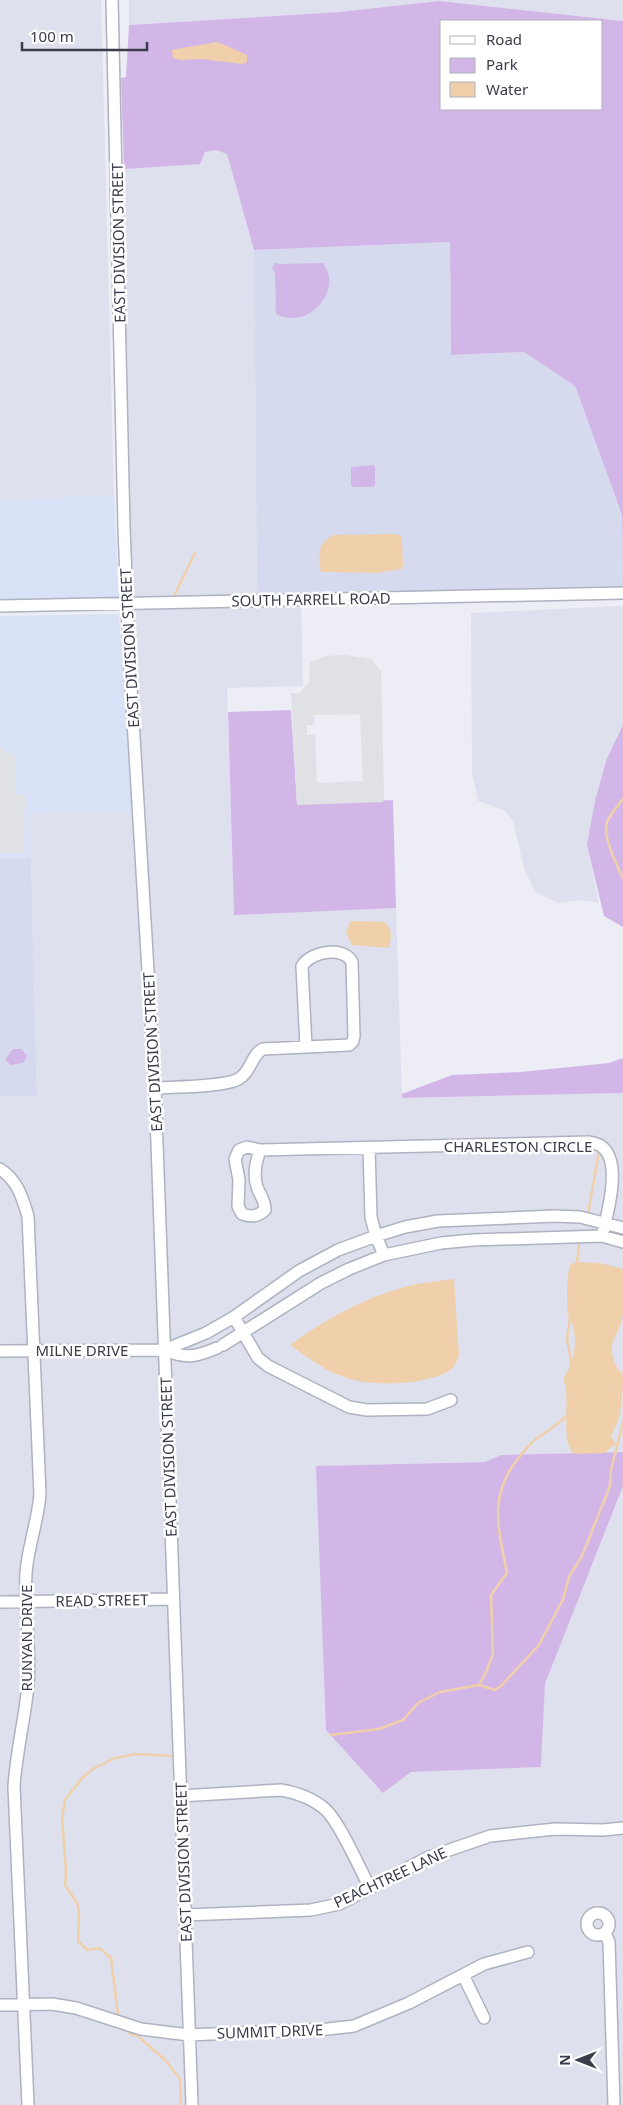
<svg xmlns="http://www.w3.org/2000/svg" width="623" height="2105" font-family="'Noto Sans',sans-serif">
<rect width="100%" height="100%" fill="#ecedf5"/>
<!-- residential -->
<path fill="#dee0ed" d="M0 0H101L114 495 0 500Z
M129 0H623V21L439 1 339 12 129 25Z
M216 150 227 154 254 250 257 594 132 598 120 168Z
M301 604 303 686 227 688 234 914 396 908 402 1098 623 1093V1452L501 1455 485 1462 316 1466 383 1793 411 1772 541 1767 545 1684 623 1486V2105H196L162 1103 131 609Z
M623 606V725L607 758 587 845 599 903 582 900 558 903 535 892 524 868 513 821 504 810 478 801 472 772 471 613Z
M133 811 149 1096 186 2105H0V1096L37 1097 30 814Z"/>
<!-- commercial -->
<path fill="#d8e1f6" d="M114 495 119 599 0 601V500Z
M119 614 133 811 30 814 31 859H0V616Z"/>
<!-- education -->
<path fill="#d6daee" d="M450 242 451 355 524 352 575 386 622 515 623 587 257 594 254 250Z
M0 859H31L37 1097 0 1096Z"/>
<!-- green -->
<path fill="#d3b6e8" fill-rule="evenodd" d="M439 1 623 21V569L622 515 575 386 524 352 451 355 450 242 254 250 227 154 216 150 205 152 200 164 124 169 121 78 126 77 129 25 339 12ZM442 21H602V109H442Z
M275 263 281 264 323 263C344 290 308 331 276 314L275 274 272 268Z
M373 465 375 467V485L373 487H353L351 485V467Z
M291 710 297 804 393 800 396 908 234 915 228 712Z
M623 725V927L604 916 587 845 595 801 607 758Z
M13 1049H21L27 1056 23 1063 11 1065 5 1060Z
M623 1058V1093L402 1098V1094L452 1075 521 1072 609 1063Z
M623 1452V1486L545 1684 541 1767 411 1772 383 1793 326 1730 316 1466 485 1462 501 1455Z"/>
<!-- parking -->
<path fill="#e0e1e4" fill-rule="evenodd" d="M345 655 371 659 381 671 384 796 383 802 297 805 291 693H300L309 682 310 662 326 656ZM360 714 363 781 317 783 315 735H307V725H314V715Z
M0 747 16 757V794L25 796 24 853H0Z"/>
<!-- water -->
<path fill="#efd0ab" d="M215 42 220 43 247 55V62L242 64 201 59 181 60 173 58 172 50C175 49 208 44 215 42Z
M395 534 401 536 402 540 403 566 401 569 377 573 321 572C317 556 318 542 334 535Z
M353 921 384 922C393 928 392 939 388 948L352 945 346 933 350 922Z
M577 1262 600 1263 623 1269C623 1283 623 1299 623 1313 620 1340 603 1339 618 1370L621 1371 623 1376V1386L620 1415 611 1437 616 1444 607 1450 606 1453 574 1454C559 1440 572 1401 563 1379 573 1362 578 1346 573 1326 573 1322 569 1319 568 1315 566 1303 567 1277 570 1265Z
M454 1279 459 1355C457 1361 455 1367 449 1371 425 1385 373 1387 347 1378 326 1372 307 1357 290 1345 327 1318 368 1296 412 1285 426 1282 441 1281 454 1279Z"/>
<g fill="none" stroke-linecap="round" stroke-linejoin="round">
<!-- stream -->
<path stroke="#efd0ab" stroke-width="2.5" d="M175 594 195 553
M623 799C618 806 610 814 607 822 602 835 617 866 623 878
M588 1214 599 1151
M577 1265 579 1244
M570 1318 567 1339 572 1366
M479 1685 495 1690 501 1686 539 1645 563 1599 569 1577 582 1556 610 1486 611 1470 623 1422
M330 1735 379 1729 403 1720 418 1703 440 1692 479 1685 487 1670 493 1654 491 1595 507 1573C498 1528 488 1494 520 1456 525 1451 530 1443 536 1439 548 1431 559 1424 569 1413
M118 2015 111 1958 99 1948 87 1950 78 1941 79 1911 77 1903 65 1885 66 1872 62 1818 65 1800 83 1777 93 1769 115 1758 136 1754 171 1756
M125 2028 131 2034 138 2036 167 2062 180 2079 181 2105"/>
<defs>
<path id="minor" d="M112 0 124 528 129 653 155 1088 192 2105
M0 606 623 593
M155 1088C172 1087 229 1087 240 1078 252 1070 251 1055 263 1049L349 1045 353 1041 354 1036 352 962C344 946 311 951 302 966L306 1047
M369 1148 371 1217 376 1236 384 1255
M260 1150C256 1162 253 1174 257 1187 260 1196 265 1199 265 1210 257 1217 252 1217 242 1214L238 1206 239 1180 235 1159 239 1150 247 1147 260 1150 589 1142C593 1143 598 1144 601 1146 623 1161 607 1215 602 1236
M0 1169C18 1181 22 1197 28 1216L40 1494C38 1521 28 1546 26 1573 24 1610 31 1648 28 1685 25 1719 16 1752 14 1787L28 2105
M234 1317 258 1358 268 1366 349 1407 367 1410 427 1409 451 1400
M223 1345 321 1283 349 1269 384 1255 441 1243 473 1240 602 1236 623 1242
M164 1350 206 1333 234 1317 299 1271 338 1250 376 1236 405 1227 438 1221 555 1216 580 1217 623 1228
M0 1351 164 1350C187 1359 195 1357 217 1348
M0 1602 173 1599
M180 1796 281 1790C298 1793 313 1798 326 1810 340 1823 360 1869 370 1888
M587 1924a11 11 0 1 1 22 0a11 11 0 1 1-22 0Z
M185 1915 311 1910 339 1904 429 1857 490 1836 555 1829 603 1830 623 1828
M605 1933 609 1942 614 2105
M463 1975 484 2018
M0 2005 52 2004 76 2008 141 2029 189 2035 328 2029 354 2026 409 2003 484 1964 528 1952"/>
</defs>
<!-- minor casing -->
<use href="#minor" stroke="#aeb2c1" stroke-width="14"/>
<!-- minor -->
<use href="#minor" stroke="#fff" stroke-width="11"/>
</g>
<g text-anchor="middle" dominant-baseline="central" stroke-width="5" stroke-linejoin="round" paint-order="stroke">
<!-- street labels -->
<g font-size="15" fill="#393d4a" stroke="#fff">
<text transform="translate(118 243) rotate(-91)">EAST DIVISION STREET</text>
<text transform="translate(311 599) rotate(-1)">SOUTH FARRELL ROAD</text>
<text transform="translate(129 648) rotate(-93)">EAST DIVISION STREET</text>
<text transform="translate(152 1052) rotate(-93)">EAST DIVISION STREET</text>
<text x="518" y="1146">CHARLESTON CIRCLE</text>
<text x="82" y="1350">MILNE DRIVE</text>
<text transform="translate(168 1457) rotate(-92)">EAST DIVISION STREET</text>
<text transform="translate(102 1600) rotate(-1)">READ STREET</text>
<text transform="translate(26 1638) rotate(-90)">RUNYAN DRIVE</text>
<text transform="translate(183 1862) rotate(-92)">EAST DIVISION STREET</text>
<text transform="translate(390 1877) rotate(-25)">PEACHTREE LANE</text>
<text transform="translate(270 2031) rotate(-2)">SUMMIT DRIVE</text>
</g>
</g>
<!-- legend -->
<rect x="440" y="20" width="162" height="90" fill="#ffffff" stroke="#b0b1b7"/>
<rect x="450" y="36" width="25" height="8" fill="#ffffff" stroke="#b0b1b7"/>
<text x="486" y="45" font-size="15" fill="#393d4a">Road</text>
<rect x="450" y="58" width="25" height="15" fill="#d3b6e8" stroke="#b0b1b7"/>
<text x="486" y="70" font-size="15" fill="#393d4a">Park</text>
<rect x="450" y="82" width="25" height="15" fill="#efd0ab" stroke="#b0b1b7"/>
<text x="486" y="95" font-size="15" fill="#393d4a">Water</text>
<!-- north arrow -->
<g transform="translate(578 2060) rotate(270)" stroke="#ffffff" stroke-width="4" paint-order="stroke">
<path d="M0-4L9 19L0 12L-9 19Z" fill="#393d4a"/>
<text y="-8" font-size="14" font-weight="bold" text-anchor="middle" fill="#393d4a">N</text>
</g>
<!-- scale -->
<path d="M22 42v8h125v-8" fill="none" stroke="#393d4a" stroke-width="2.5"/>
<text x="30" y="42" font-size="15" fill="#393d4a" stroke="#ffffff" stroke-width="4" paint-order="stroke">100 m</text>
</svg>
